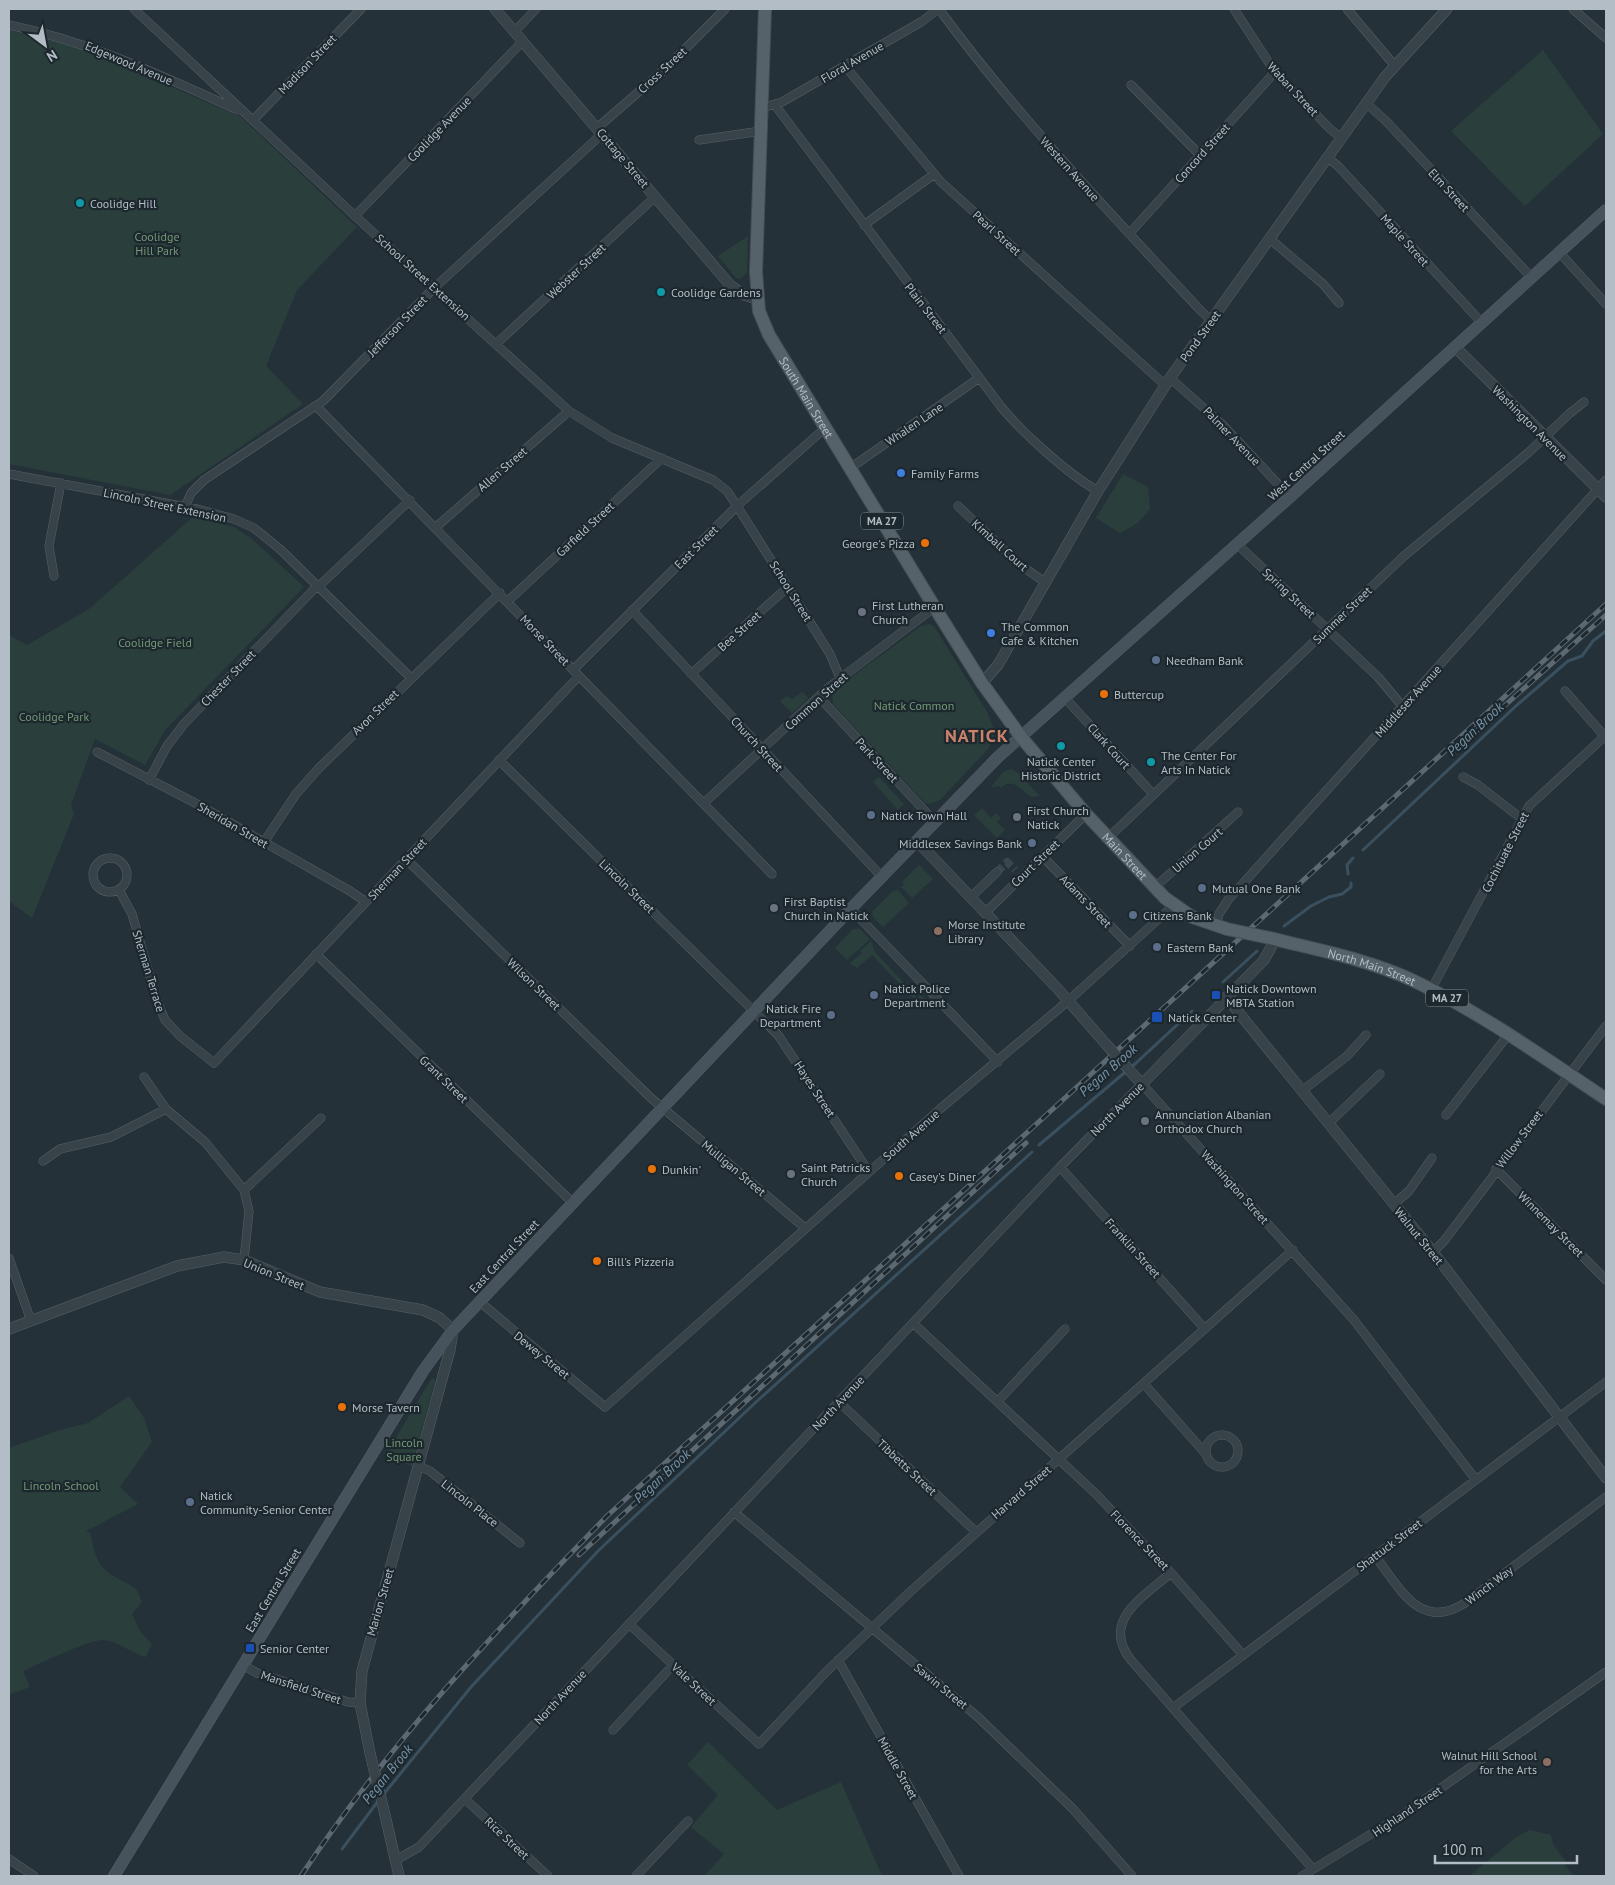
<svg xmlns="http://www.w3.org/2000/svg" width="1615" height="1885" font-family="'PT Sans',sans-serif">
<rect width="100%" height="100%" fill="#243139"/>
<!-- green -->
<path fill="#2a3f3c" d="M9 30 59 42 91 52 241 117 357 227 297 290 266 366 303 404 170 495 9 464Z
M1543 50 1603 134 1525 206 1451 131Z
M748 236 747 273 740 279 736 278 718 256Z
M1123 474 1148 487 1150 509 1138 523 1120 533 1096 518Z
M193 517 234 527 252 539 304 587 166 729 145 765 95 739 71 805 74 814 32 918 9 901V635L27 645 89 609Z
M929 624 934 626 987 712 995 731 989 748 940 800 930 804 925 803 833 704 832 694 835 689 921 626Z
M802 692 809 698 792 713 780 701 786 696 792 699Z
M1011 769 1018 773 1040 796 1031 797C1022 791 1012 776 1001 788L999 786 991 787 1003 772Z
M879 777 904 804 898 810 873 782Z
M982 808 991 818 996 813 1001 818 997 822 1005 830 997 838 974 815Z
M919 865 933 879 912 898 901 887 904 885 902 882Z
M898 890 909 903 883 927 873 917 872 912 893 891Z
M853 929H860L870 939 847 960 835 948Z
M871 941 875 952 917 997 920 995 926 999 923 1009H920L914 999 872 955 857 968 850 963 862 953 860 951Z
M431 1379H434L435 1381 412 1466 385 1456Z
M129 1396 144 1418 152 1442 120 1487 138 1504 86 1531 90 1533C94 1549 96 1564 110 1574 119 1580 129 1583 137 1590L142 1602 132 1614 140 1631 152 1644 146 1657C131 1653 118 1641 103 1640 88 1640 39 1664 23 1671L30 1687 9 1695V1448L57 1431 88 1423Z
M708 1742 777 1810 841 1782 882 1876H704L724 1854 691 1827 718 1795 687 1765Z
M1530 1830 1551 1835 1553 1844 1566 1862 1564 1864 1574 1876H1469L1518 1836Z"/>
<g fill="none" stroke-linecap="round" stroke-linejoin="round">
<!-- stream -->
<path stroke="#3a505f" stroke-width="3" d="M1363 850 1517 705 1568 661 1582 656 1593 641 1606 631
M1348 874 1347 865 1353 858
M1284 926 1311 906 1329 897 1342 894 1351 887V883
M1223 982 1257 951
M1039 1145 1136 1063 1192 1011
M383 1795 471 1687 598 1551 755 1403 1032 1152
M342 1849 379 1800"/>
<!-- minor-tunnel -->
<path stroke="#39464e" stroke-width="8" stroke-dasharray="8 4" stroke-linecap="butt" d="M997 872 1007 862 1015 870"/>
<defs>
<path id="minor" d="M134 9 355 216 569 411 612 438 713 480 727 491 737 506 830 654 840 678
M939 9C1018 117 1111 214 1202 312L1211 320
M1234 9 1275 72 1330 129 1342 138
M1347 9 1395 66
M1573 9 1606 38
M9 25C91 42 162 76 238 110
M515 31 536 9
M845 66 941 182 1165 385
M1131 85 1200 155
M1366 103 1386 121 1531 277
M775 105 1002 408C1024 434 1069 475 1098 491
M762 108 782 102 921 22 938 9
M253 120 361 9
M597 128 665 69 725 9
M699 140 761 131
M1328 158 1338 166 1481 322
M355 216 523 41
M864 225 933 175
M1129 234 1275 72
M1270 239 1323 284 1339 303
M1559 252 1606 304
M496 344 655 197
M1170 378 1223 425 1290 497
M316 406 772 874
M849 469 979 378
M9 474 197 509 234 519 254 528 281 550 411 678
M958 506 1020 565 1045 582
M185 507 191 493 204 480 323 401 434 288 602 134
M436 527 569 411
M1237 544 1378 677 1403 707
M54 576 49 546 61 483
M319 586 410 500
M508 601 662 458
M632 610 882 877
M573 670 737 506 824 429
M691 674 788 587
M1565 691 1606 738
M819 697 935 822
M1065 698 1153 794
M97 752 197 804 350 891 366 902
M499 760 778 1035 869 1172
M1463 777 1478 785 1522 819
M149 780 167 746 184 724 318 585
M704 803 829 687 935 607
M1108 838 1404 556 1528 453 1569 414 1584 402
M264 842 296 794 319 768 500 593
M1043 857 1130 946
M93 875a17 17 0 1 1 34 0a17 17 0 1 1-34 0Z
M406 859 651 1098 805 1228
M1155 887 1238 812
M119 890 132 914 157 1001 165 1020 180 1036 214 1063 579 676
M970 898 997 872
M851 909 998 1062
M985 913 1086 814
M1216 926 1219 914 1228 900 1606 480
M316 954 573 1203
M1431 990 1529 806 1606 735
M144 1077 166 1109 205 1142 244 1190 249 1211 244 1260
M1302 1091 1347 1056 1366 1035
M1446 1115 1508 1035
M1329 1123 1380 1074
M43 1161 60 1149 111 1137 166 1109
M1060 1167 1205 1329
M1496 1169 1606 1280
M244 1190 321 1118
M1394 1204 1409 1191 1432 1158
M1433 1252 1444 1241 1606 1026
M9 1258 31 1321
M480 1302 605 1407 940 1109 1068 1001 1174 905
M913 1323 1096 1494 1171 1573 1243 1655
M1144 1384 1206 1454
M998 1401 1065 1329
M839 1402 976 1532
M1206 1451a16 16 0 1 1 32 0a16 16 0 1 1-32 0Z
M419 1466 430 1471 520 1543
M734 1512 979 1718 1073 1809 1132 1876
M1375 1556C1400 1588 1420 1632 1465 1603L1606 1497
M1171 1573C1144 1596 1100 1621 1131 1660L1313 1869
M629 1624 759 1744 826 1672 911 1591 1293 1250
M838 1660 959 1876
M243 1665 257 1673 348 1702 360 1703
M1173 1708 1606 1382
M613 1730 673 1665
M465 1799 548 1876
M9 1859 34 1876
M396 1860 419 1847 1060 1167 1142 1084 1354 1320 1476 1480
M636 1876 688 1821
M1302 1876 1404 1814 1606 1672"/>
<path id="tertiary" d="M495 9 730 285 744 295 757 299
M1455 347 1606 497
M982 683 998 665 1098 491 1170 378 1385 77 1447 9
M917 841 1057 988 1105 1043
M1226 997 1433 1252 1606 1478
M1130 1071 1142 1084 1264 960 1275 940
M9 1329 177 1266 224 1257 244 1260 320 1292 423 1310 440 1318 453 1330 450 1350 362 1671 360 1703 370 1753
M385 1815 399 1876"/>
<path id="secondary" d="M114 1876 423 1371 453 1330 839 921 998 757 1290 497 1606 210"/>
<g id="primary">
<path id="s1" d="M765 9 756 272 759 311 769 335 940 616 982 683 1021 737 1086 814 1165 898 1192 917 1227 929"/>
<path id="s2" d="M1270 938C1318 950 1366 959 1412 980 1480 1012 1543 1057 1606 1099"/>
</g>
</defs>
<!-- minor casing -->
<use href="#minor" stroke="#566067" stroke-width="9"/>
<!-- tertiary casing -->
<use href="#tertiary" stroke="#566067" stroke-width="11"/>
<!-- secondary casing -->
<use href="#secondary" stroke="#566067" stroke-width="12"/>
<!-- primary casing -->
<use href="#primary" stroke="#444e55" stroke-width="14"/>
<!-- minor -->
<use href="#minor" stroke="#384249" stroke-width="8"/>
<!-- tertiary -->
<use href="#tertiary" stroke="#384249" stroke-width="10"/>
<!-- secondary -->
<use href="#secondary" stroke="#46525c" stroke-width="11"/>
<!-- primary -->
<use href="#primary" stroke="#566269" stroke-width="12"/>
<defs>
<path id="rail" d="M1474 733 1606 615
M579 1555 1026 1143
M301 1876C388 1744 497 1629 607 1516L1606 604"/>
</defs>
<!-- rail casing -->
<use href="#rail" stroke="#5c6972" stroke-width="5"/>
<!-- rail -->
<use href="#rail" stroke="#1d272e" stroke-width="3" stroke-dasharray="9" stroke-linecap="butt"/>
<defs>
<path id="tertiary-bridge" d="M1105 1043 1130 1071
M370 1753 385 1815"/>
<path id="primary-bridge" d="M1227 929 1270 938"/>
</defs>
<!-- tertiary-bridge casing -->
<use href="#tertiary-bridge" stroke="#566067" stroke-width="11" stroke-linecap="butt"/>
<!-- primary-bridge casing -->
<use href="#primary-bridge" stroke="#444e55" stroke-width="14" stroke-linecap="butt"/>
<!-- tertiary-bridge -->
<use href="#tertiary-bridge" stroke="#384249" stroke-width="10"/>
<!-- primary-bridge -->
<use href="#primary-bridge" stroke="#566269" stroke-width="12"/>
</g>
<!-- markers -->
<g fill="#0f9aa8" stroke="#1d272e" stroke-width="2">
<circle cx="80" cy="203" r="5"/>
<circle cx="661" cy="292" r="5"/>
<circle cx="1061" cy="746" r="5"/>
<circle cx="1151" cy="762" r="5"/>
</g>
<g fill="#3f7fe0" stroke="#1d272e" stroke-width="2">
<circle cx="901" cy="473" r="5"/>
<circle cx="991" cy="633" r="5"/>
</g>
<g fill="#e8710a" stroke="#1d272e" stroke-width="2">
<circle cx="925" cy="543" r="5"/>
<circle cx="1104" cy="694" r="5"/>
<circle cx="652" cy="1169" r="5"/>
<circle cx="899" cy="1176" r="5"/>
<circle cx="597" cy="1261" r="5"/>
<circle cx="342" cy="1407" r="5"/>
</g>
<g fill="#6b7280" stroke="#1d272e" stroke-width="2">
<circle cx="862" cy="612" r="5"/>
<circle cx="1017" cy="817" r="5"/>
<circle cx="774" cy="908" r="5"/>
<circle cx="1145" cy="1121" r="5"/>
<circle cx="791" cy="1174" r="5"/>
</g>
<g fill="#5c6f8a" stroke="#1d272e" stroke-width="2">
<circle cx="1156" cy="660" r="5"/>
<circle cx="871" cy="815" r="5"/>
<circle cx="1032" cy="843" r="5"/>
<circle cx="1202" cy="888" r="5"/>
<circle cx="1133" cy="915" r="5"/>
<circle cx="1157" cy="947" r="5"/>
<circle cx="874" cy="995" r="5"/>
<circle cx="831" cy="1015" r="5"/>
<circle cx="190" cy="1502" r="5"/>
</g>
<g fill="#8d6e63" stroke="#1d272e" stroke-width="2">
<circle cx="938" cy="931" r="5"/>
<circle cx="1547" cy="1762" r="5"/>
</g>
<g fill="#1a4fb4" stroke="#1d272e" stroke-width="2">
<rect x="1211" y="990" width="10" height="10" rx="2.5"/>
<rect x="1151" y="1011" width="12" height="12" rx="2.5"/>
<rect x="245" y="1643" width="10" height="10" rx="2.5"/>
</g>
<g text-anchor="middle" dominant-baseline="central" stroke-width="4.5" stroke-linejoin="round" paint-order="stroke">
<!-- shield labels -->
<g fill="#1d272e" stroke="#869098" stroke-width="1">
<rect x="861" y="512.5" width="42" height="17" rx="4"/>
<rect x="1426" y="989.5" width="42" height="17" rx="4"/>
</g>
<g font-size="11" font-weight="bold" fill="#b3bdc5">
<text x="882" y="521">MA 27</text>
<text x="1447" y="998">MA 27</text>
</g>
<!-- street labels -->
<g font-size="12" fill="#b3bdc5" stroke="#1d272e">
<text transform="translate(852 62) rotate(-30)">Floral Avenue</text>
<text transform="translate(129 63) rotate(23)">Edgewood Avenue</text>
<text transform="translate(307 64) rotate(-46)">Madison Street</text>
<text transform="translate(662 70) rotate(-43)">Cross Street</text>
<text transform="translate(1293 89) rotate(47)">Waban Street</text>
<text transform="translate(439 129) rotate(-46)">Coolidge Avenue</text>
<text transform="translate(1202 153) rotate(-48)">Concord Street</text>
<text transform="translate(623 158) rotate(50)">Cottage Street</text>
<text transform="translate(1070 169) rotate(48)">Western Avenue</text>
<text transform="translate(1449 190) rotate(47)">Elm Street</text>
<text transform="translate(997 233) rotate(42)">Pearl Street</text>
<text transform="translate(1405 240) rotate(48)">Maple Street</text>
<text transform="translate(576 271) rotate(-43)">Webster Street</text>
<text transform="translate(423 277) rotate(42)">School Street Extension</text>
<text transform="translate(926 308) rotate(52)">Plain Street</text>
<text transform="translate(397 326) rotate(-46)">Jefferson Street</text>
<text transform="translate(1200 336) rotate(-54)">Pond Street</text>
<text stroke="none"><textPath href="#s1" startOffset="401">South Main Street</textPath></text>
<text transform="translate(1530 423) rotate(45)">Washington Avenue</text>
<text transform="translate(914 424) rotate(-34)">Whalen Lane</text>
<text transform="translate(1232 436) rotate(46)">Palmer Avenue</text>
<text transform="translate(1306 465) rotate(-42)">West Central Street</text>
<text transform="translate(502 469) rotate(-41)">Allen Street</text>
<text transform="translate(165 505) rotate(12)">Lincoln Street Extension</text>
<text transform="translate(585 529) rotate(-43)">Garfield Street</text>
<text transform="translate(1000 545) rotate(42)">Kimball Court</text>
<text transform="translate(696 547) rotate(-45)">East Street</text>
<text transform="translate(791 591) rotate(58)">School Street</text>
<text transform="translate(1289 593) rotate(43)">Spring Street</text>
<text transform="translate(1342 615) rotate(-44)">Summer Street</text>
<text transform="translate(739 631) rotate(-42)">Bee Street</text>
<text transform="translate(545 640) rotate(46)">Morse Street</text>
<text transform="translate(228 678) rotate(-46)">Chester Street</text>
<text transform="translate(816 701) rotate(-42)">Common Street</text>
<text transform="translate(1408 701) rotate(-48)">Middlesex Avenue</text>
<text transform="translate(375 712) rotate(-44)">Avon Street</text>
<text transform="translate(757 744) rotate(47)">Church Street</text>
<text transform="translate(1109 746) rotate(48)">Clark Court</text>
<text transform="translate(877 760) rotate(47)">Park Street</text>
<text transform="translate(233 825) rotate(30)">Sheridan Street</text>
<text transform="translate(1197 850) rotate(-41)">Union Court</text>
<text transform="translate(1505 852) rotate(-63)">Cochituate Street</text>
<text stroke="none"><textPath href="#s1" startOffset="961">Main Street</textPath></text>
<text transform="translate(1035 863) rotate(-44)">Court Street</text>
<text transform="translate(397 869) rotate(-47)">Sherman Street</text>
<text transform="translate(627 886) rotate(44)">Lincoln Street</text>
<text transform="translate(1086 901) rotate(46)">Adams Street</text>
<text stroke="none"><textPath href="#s2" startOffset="106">North Main Street</textPath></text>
<text transform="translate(149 971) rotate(73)">Sherman Terrace</text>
<text transform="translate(534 984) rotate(44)">Wilson Street</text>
<text transform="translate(444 1079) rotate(44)">Grant Street</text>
<text transform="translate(815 1089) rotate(57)">Hayes Street</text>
<text transform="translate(1117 1109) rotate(-45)">North Avenue</text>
<text transform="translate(911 1135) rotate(-41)">South Avenue</text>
<text transform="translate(1519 1139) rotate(-53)">Willow Street</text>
<text transform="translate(734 1168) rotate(40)">Mulligan Street</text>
<text transform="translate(1235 1187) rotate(48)">Washington Street</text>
<text transform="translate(1551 1224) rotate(45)">Winnemay Street</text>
<text transform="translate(1419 1236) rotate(51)">Walnut Street</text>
<text transform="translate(1133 1248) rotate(48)">Franklin Street</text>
<text transform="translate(504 1256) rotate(-47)">East Central Street</text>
<text transform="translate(274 1274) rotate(22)">Union Street</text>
<text transform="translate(542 1355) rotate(39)">Dewey Street</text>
<text transform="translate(838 1403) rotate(-47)">North Avenue</text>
<text transform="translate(907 1467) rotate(43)">Tibbetts Street</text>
<text transform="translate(1021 1492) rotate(-41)">Harvard Street</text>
<text transform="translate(470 1503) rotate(38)">Lincoln Place</text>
<text transform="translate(1140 1540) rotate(46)">Florence Street</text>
<text transform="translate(1389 1545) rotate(-37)">Shattuck Street</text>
<text transform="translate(1489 1585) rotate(-37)">Winch Way</text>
<text transform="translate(273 1590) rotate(-59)">East Central Street</text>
<text transform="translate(380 1602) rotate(-74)">Marion Street</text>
<text transform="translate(694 1684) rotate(43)">Vale Street</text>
<text transform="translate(941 1686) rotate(39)">Sawin Street</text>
<text transform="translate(301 1687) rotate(18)">Mansfield Street</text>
<text transform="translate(560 1697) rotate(-47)">North Avenue</text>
<text transform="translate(898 1768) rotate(61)">Middle Street</text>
<text transform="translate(1407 1811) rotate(-34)">Highland Street</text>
<text transform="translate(507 1838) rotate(43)">Rice Street</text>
</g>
<!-- poi labels -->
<g font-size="12" fill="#b3bdc5" stroke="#1d272e" text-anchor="start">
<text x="90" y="203">Coolidge Hill</text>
<text x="671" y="292">Coolidge Gardens</text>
<text x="911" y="473">Family Farms</text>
<text x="915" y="543" text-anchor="end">George's Pizza</text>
<text x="872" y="605">First Lutheran<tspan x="872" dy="14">Church</tspan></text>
<text x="1001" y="626">The Common<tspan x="1001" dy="14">Cafe &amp; Kitchen</tspan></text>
<text x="1166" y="660">Needham Bank</text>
<text x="1114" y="694">Buttercup</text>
<text x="1161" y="755">The Center For<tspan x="1161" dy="14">Arts In Natick</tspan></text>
<text x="1061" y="761" text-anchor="middle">Natick Center<tspan x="1061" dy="14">Historic District</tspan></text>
<text x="1027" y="810">First Church<tspan x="1027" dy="14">Natick</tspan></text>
<text x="881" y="815">Natick Town Hall</text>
<text x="1022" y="843" text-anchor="end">Middlesex Savings Bank</text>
<text x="1212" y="888">Mutual One Bank</text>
<text x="784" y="901">First Baptist<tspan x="784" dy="14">Church in Natick</tspan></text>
<text x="1143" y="915">Citizens Bank</text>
<text x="948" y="924">Morse Institute<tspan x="948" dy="14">Library</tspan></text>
<text x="1167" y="947">Eastern Bank</text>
<text x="884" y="988">Natick Police<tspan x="884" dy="14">Department</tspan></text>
<text x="1226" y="988">Natick Downtown<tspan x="1226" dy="14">MBTA Station</tspan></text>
<text x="821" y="1008" text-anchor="end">Natick Fire<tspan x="821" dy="14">Department</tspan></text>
<text x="1168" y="1017">Natick Center</text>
<text x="1155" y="1114">Annunciation Albanian<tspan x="1155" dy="14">Orthodox Church</tspan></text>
<text x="801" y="1167">Saint Patricks<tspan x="801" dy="14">Church</tspan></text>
<text x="662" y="1169">Dunkin'</text>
<text x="909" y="1176">Casey's Diner</text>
<text x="607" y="1261">Bill's Pizzeria</text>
<text x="352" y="1407">Morse Tavern</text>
<text x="200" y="1495">Natick<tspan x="200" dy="14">Community-Senior Center</tspan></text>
<text x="260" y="1648">Senior Center</text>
<text x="1537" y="1755" text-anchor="end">Walnut Hill School<tspan x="1537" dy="14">for the Arts</tspan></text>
</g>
<!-- park labels -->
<g font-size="12" fill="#739975" stroke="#1d272e">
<text x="157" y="236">Coolidge<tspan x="157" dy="14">Hill Park</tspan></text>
<text x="155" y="642">Coolidge Field</text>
<text x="914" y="705">Natick Common</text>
<text x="54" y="716">Coolidge Park</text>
<text x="404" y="1442">Lincoln<tspan x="404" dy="14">Square</tspan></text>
<text x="61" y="1485">Lincoln School</text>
</g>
<!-- water labels -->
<g font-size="14" font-style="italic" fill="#7693a6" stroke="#1d272e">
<text transform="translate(1475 729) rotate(-43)">Pegan Brook</text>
<text transform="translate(1108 1070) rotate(-41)">Pegan Brook</text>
<text transform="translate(662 1476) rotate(-43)">Pegan Brook</text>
<text transform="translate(387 1774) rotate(-51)">Pegan Brook</text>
</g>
<!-- district labels -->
<g font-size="18" font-weight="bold" letter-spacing="1" fill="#ca826a" stroke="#1d272e">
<text x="977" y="735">NATICK</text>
</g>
</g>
<!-- border -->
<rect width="1615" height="1885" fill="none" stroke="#b3bdc5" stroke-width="20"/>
<!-- north arrow -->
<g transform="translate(45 45) rotate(148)" stroke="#1d272e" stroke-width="4" paint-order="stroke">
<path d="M0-4L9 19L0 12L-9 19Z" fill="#b3bdc5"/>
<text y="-8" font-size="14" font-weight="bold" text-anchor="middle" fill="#b3bdc5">N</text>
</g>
<!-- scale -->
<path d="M1435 1855v8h142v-8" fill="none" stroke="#b3bdc5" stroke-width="2.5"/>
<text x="1442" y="1855" font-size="15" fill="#b3bdc5" stroke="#1d272e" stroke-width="4" paint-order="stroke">100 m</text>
</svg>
